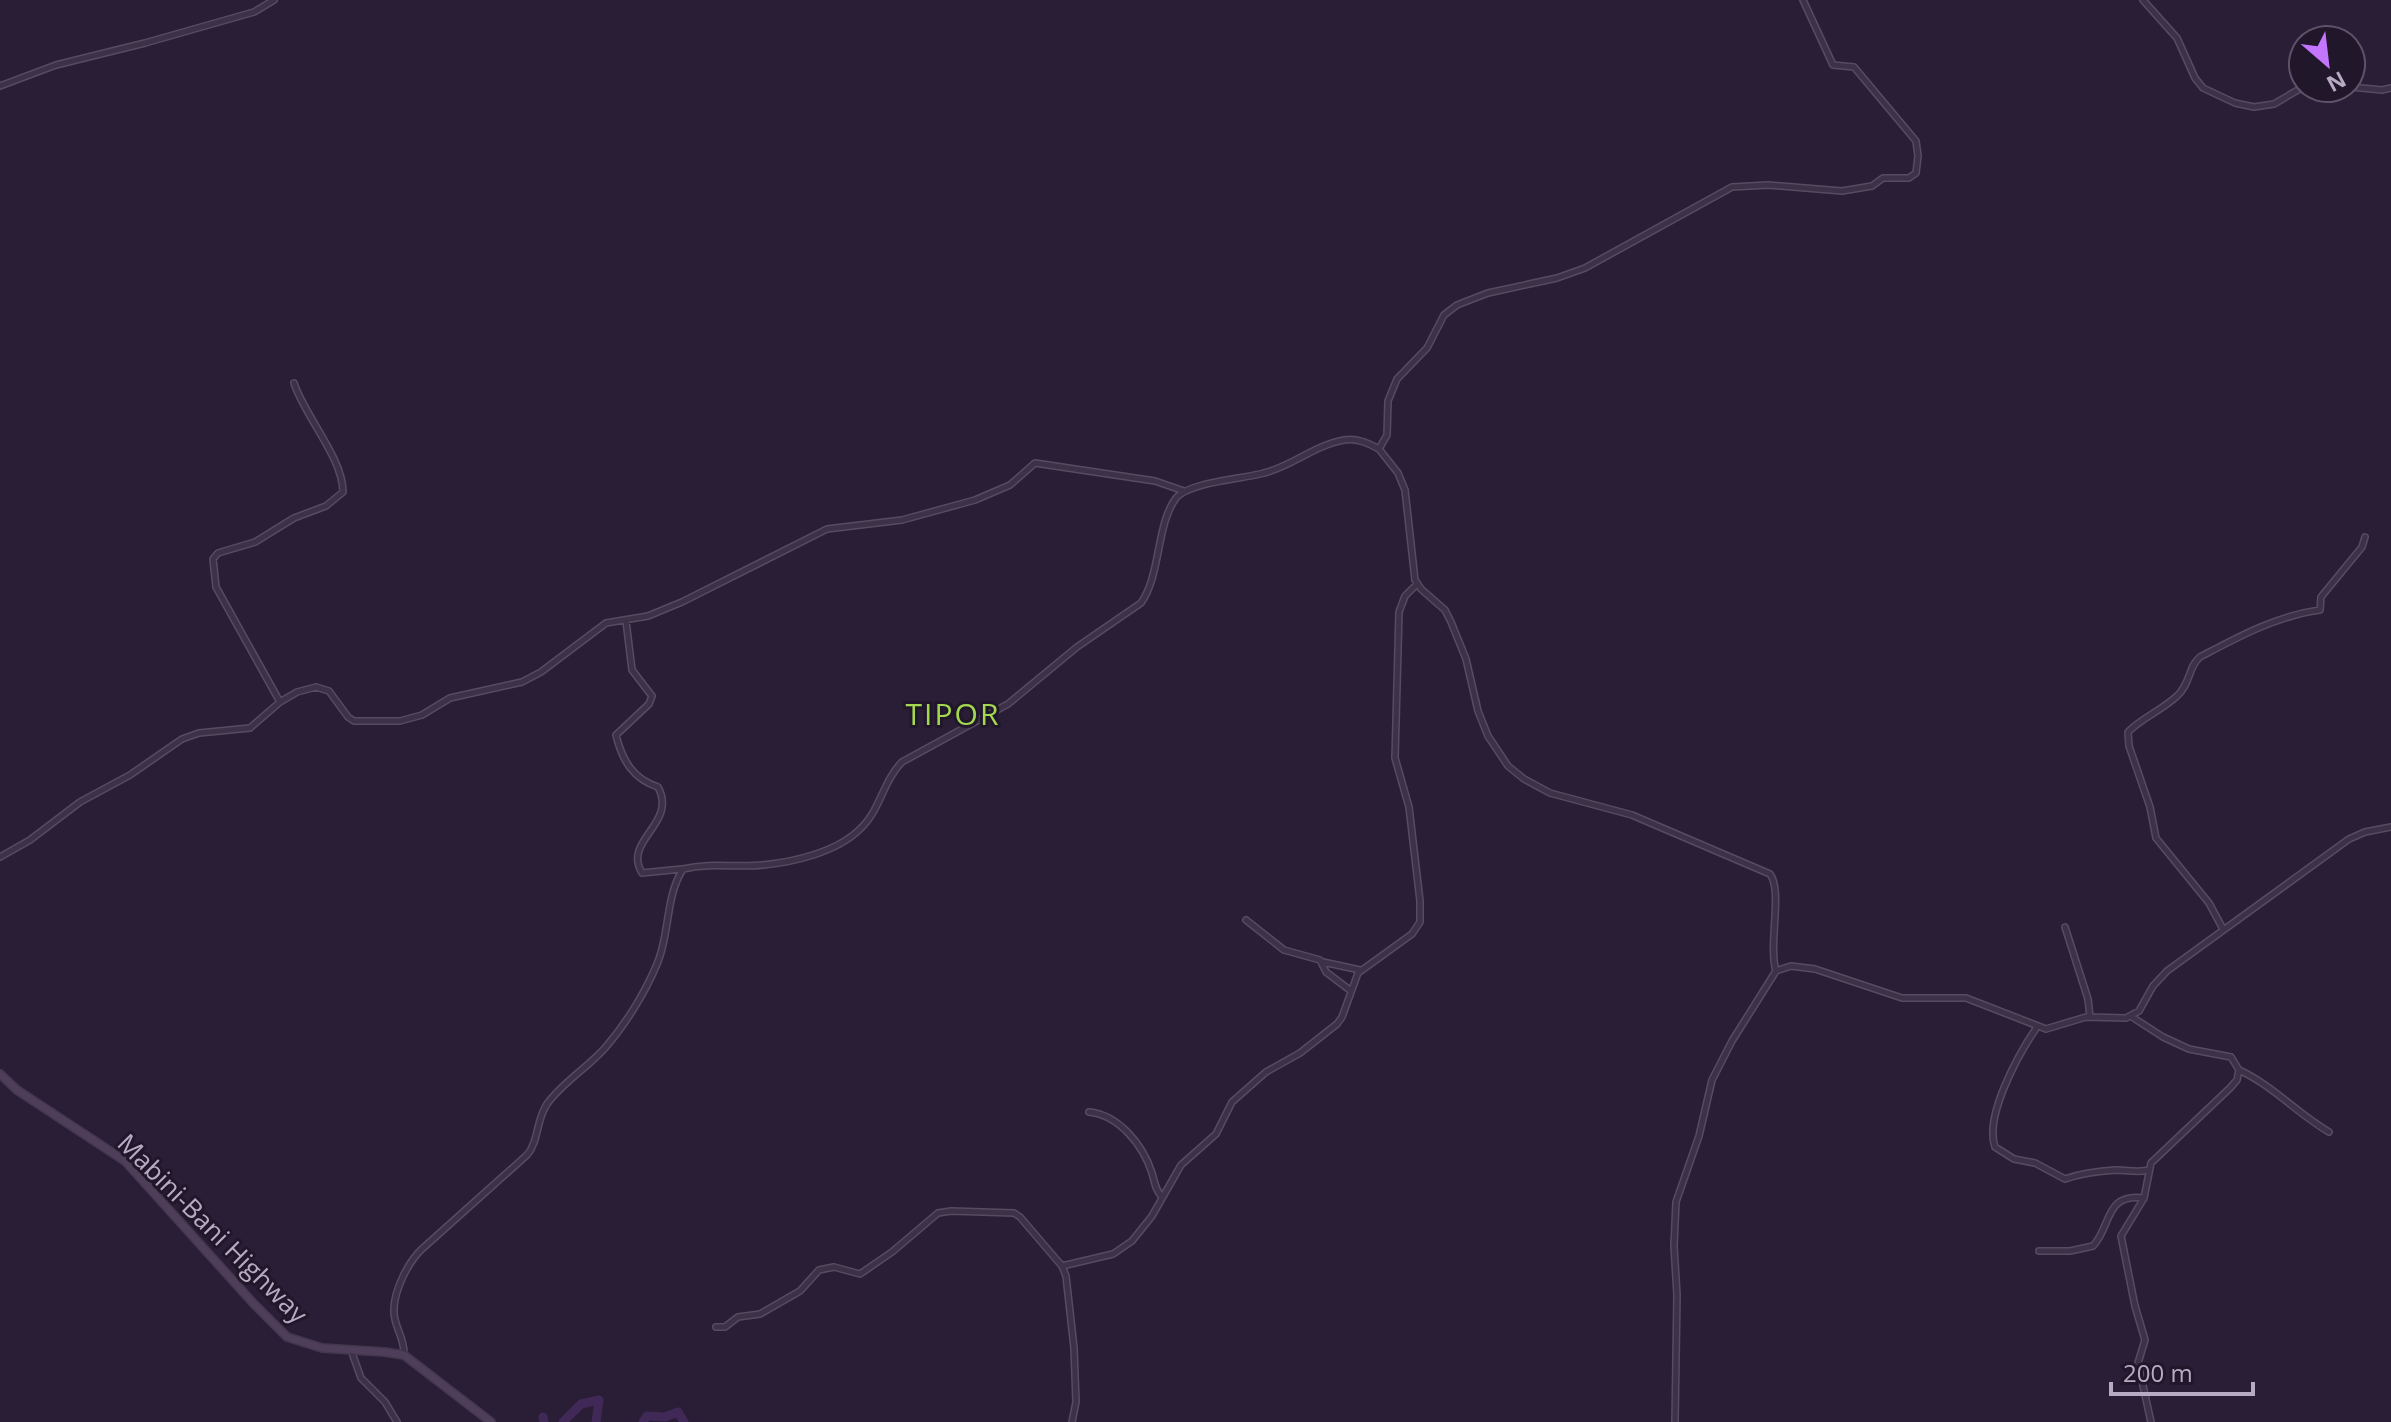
<svg xmlns="http://www.w3.org/2000/svg" width="2391" height="1422" font-family="'Open Sans',sans-serif">
<rect width="100%" height="100%" fill="#2a1d36"/>
<g fill="none" stroke-linecap="round" stroke-linejoin="round">
<!-- river -->
<path stroke="#402956" stroke-width="9" d="M543 1417 544 1422
M563 1422 581 1404 599 1400 596 1422
M643 1422 647 1416 665 1417 678 1412 684 1422"/>
<defs>
<path id="minor" d="M2143 0 2177 38 2195 78 2203 88 2235 103 2254 107 2274 104 2303 87
M0 86 56 65 145 43 254 12 274 0
M2351 87 2382 90 2391 88
M626 621 632 670 652 696 649 704 616 735C622 760 633 779 658 787 678 824 622 840 642 873L682 869
M280 702 216 587 213 559 218 553 255 542 294 518 326 506 343 492C343 458 304 415 294 383
M0 857 30 840 80 802 130 775 182 739 199 733 250 728 280 702 297 692 316 687 329 691 348 717 354 721H400L422 715 450 698 522 682 541 672 606 623 648 616 682 602 827 529 902 520 975 500 1010 485 1035 463 1155 481 1184 491
M1246 920 1284 950 1320 960 1326 972 1351 991
M2065 927 2088 999 2090 1017
M2223 929 2209 903 2156 838 2150 807 2129 746 2128 732C2142 718 2162 710 2177 696 2191 683 2188 667 2200 657 2238 637 2276 616 2320 610L2321 597 2362 547 2365 537
M1323 962 1360 970
M1776 971C1768 945 1783 891 1770 874L1632 815 1550 793 1524 779 1508 766 1488 736 1478 711 1466 659 1451 622 1445 610 1421 589 1415 580 1405 490 1398 473 1379 449 1387 435 1388 401 1397 379 1427 348 1444 315 1457 305 1488 293 1557 278 1585 268 1732 187 1768 185 1842 191 1872 186 1883 178H1909L1916 173 1918 156 1916 141 1854 67 1833 65 1803 0
M2132 1017 2163 1037 2189 1049 2231 1057 2239 1070 2237 1080 2230 1088 2151 1163 2144 1198 2121 1236 2135 1306 2145 1340 2138 1363 2151 1422
M2037 1027C2019 1053 1984 1116 1995 1147L2014 1159 2035 1163 2065 1179C2082 1173 2098 1171 2116 1170 2129 1170 2137 1173 2149 1170
M2239 1070C2272 1085 2298 1114 2329 1132
M1089 1112C1119 1115 1143 1145 1152 1173 1155 1183 1155 1189 1162 1197
M2039 1251H2070L2093 1246C2112 1226 2104 1193 2144 1198
M1062 1266 1113 1254 1132 1241 1152 1216 1181 1165 1216 1134 1232 1102 1266 1072 1300 1053 1337 1024 1342 1017 1358 973 1412 934 1420 922V901L1409 807 1395 758 1399 612 1405 596 1417 584
M716 1327H725L738 1317 760 1314 800 1291 819 1270 834 1267 860 1274 892 1252 938 1213 951 1211 1014 1213 1020 1217 1062 1266 1066 1276 1074 1348 1076 1402 1072 1422
M351 1350 361 1378 385 1402 397 1422
M404 1355C405 1338 394 1327 394 1312 393 1292 408 1262 422 1249L527 1155C539 1141 536 1120 547 1104 562 1083 587 1068 605 1048 625 1025 645 993 657 964 670 935 665 897 683 869 712 862 735 868 763 865 794 862 837 852 860 829 880 811 883 781 902 762L1008 704 1077 647 1141 603C1161 575 1156 525 1176 498 1189 482 1243 479 1264 473 1292 466 1315 445 1344 440 1357 438 1368 443 1379 449
M1675 1422 1677 1295 1674 1246 1676 1202 1699 1136 1712 1080 1732 1041 1776 971 1791 966 1815 969 1902 998H1966L2046 1029 2086 1017 2126 1018 2139 1011 2153 986 2167 971 2349 839 2365 832 2391 827"/>
<path id="secondary" d="M0 1074 17 1090 125 1161 253 1303 287 1337 322 1348 384 1352 404 1355 491 1422"/>
</defs>
<!-- minor casing -->
<use href="#minor" stroke="#574b62" stroke-width="8"/>
<!-- secondary casing -->
<use href="#secondary" stroke="#43374d" stroke-width="10"/>
<!-- minor -->
<use href="#minor" stroke="#3c3146" stroke-width="5"/>
<!-- secondary -->
<use href="#secondary" stroke="#4e3e5a" stroke-width="7"/>
</g>
<g text-anchor="middle" dominant-baseline="central" stroke-width="6" stroke-linejoin="round" paint-order="stroke">
<!-- street labels -->
<g font-size="26" fill="#b9aac4" stroke="#21172a">
<text transform="translate(213 1228) rotate(45)">Mabini-Bani Highway</text>
</g>
<!-- quarter labels -->
<g font-size="30" letter-spacing="2" fill="#a4d851" stroke="#21172a">
<text x="953" y="713">TIPOR</text>
</g>
</g>
<!-- north arrow -->
<g transform="translate(2327 64) rotate(152)"><circle r="38" fill="#21172a" stroke="#5e5268" stroke-width="2"/>
<path d="M0-6L14 30L0 20L-14 30Z" fill="#c375fe"/>
<text y="-12" font-size="22" font-weight="bold" text-anchor="middle" fill="#b9aac4">N</text>
</g>
<!-- scale -->
<path d="M2111 1382v12h142v-12" fill="none" stroke="#b9aac4" stroke-width="4"/>
<text x="2123" y="1382" font-size="24" fill="#b9aac4" stroke="#21172a" stroke-width="6" paint-order="stroke">200 m</text>
</svg>
